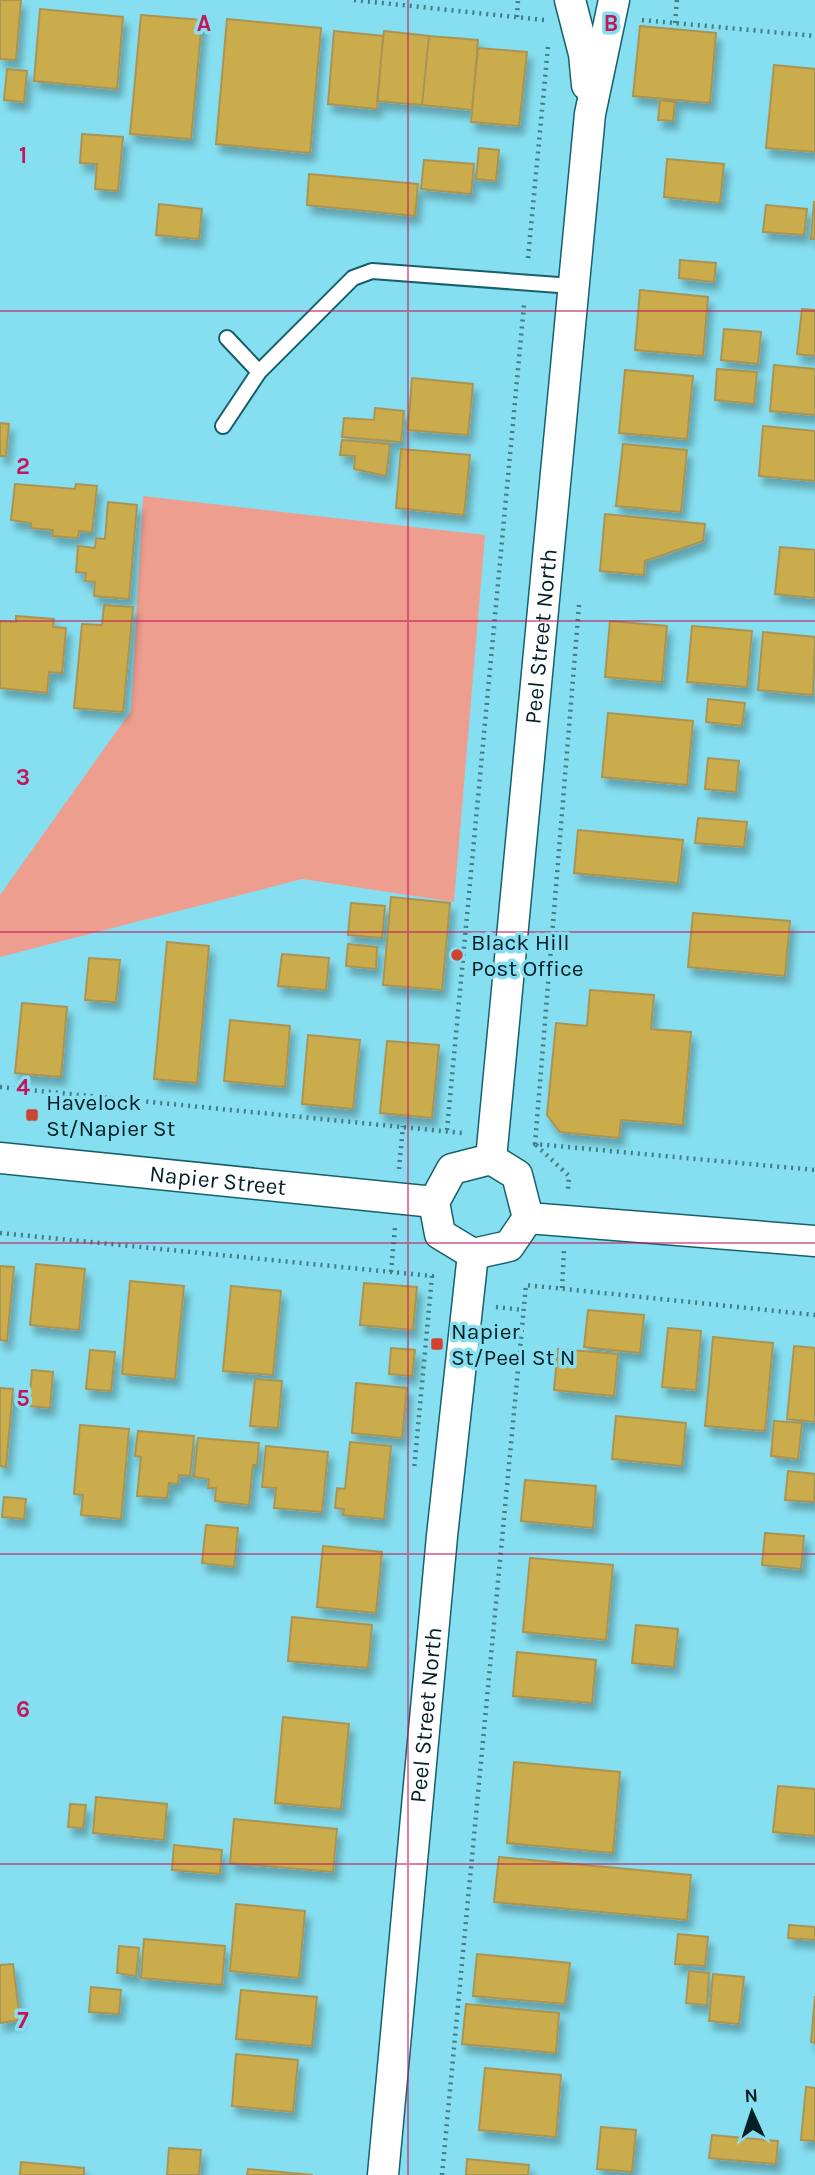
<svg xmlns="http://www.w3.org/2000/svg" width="815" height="2175" font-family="Karla,sans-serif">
<defs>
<filter id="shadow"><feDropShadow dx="4.5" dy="8" stdDeviation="3.5" flood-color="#0004"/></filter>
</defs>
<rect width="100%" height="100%" fill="#86dff0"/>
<!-- green -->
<path fill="#ee9e8e" d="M143 496 485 535 454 902 302 879 0 957V895L131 711Z"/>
<!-- building -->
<path fill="#cbac4e" stroke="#aa9453" stroke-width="2" filter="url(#shadow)" d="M0 0H21L16 60 0 59Z
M40 9 123 17 117 89 34 81Z
M141 15 202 20 191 139 130 134Z
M227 19 321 28 310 153 216 144Z
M640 26 716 33 710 103 633 96Z
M334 31 383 36 377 109 328 104Z
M384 31 429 36 422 105 377 101Z
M429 36 478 40 472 110 422 105Z
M478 48 527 52 519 126 471 122Z
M774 65 815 69V152L766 148Z
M7 69 27 71 24 102 4 100Z
M660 100 675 102 673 121 658 120Z
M82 134 123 137 118 191 95 189 97 164 80 163Z
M479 148 499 150 496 181 476 179Z
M667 159 724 164 720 203 664 197Z
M424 160 474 164 471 194 421 189Z
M309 174 418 184 415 216 307 205Z
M814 202H815V239H811Z
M159 204 202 209 199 239 156 235Z
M766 205 807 209 804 235 763 232Z
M680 260 716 263 714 282 679 278Z
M640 290 708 297 703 356 635 350Z
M802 309 815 310V356L797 354Z
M724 329 761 332 758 364 721 360Z
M774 365 815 369V415L770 411Z
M717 369 757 372 754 404 715 400Z
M625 370 693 376 687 439 619 433Z
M412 378 473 384 468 435 408 430Z
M375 408 404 411 401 442 342 437 344 418 374 420Z
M0 423 9 424 6 456H0Z
M763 426 815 431V481L759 476Z
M342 440 390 444 386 476 354 469 355 456 340 455Z
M623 444 687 450 681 512 616 506Z
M401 449 470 455 464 515 396 508Z
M15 484 75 489 76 484 97 486 92 532 79 531 78 538 52 536 53 530 31 528V523L11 520Z
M108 502 137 505 129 599 94 596 95 582 85 581 86 573 76 572 78 546 95 548 96 538 105 539Z
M605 514 705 524 703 541 645 561 644 575 600 571Z
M780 547 815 550V598L775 594Z
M104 605 133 607 123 712 74 708 82 624 102 625Z
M16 616 54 619 53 627 66 628 62 673 49 672 47 693 0 688V621L16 622Z
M610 621 667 626 662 682 605 677Z
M692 626 752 631 747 687 687 682Z
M763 632 815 637 813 695 758 690Z
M708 699 745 703 742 726 706 722Z
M608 713 693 721 687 785 602 777Z
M708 758 739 761 736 792 705 789Z
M698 818 747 822 744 847 695 843Z
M578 830 683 840 678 883 574 873Z
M391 897 450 903 442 990 383 985Z
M351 903 385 906 382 938 348 935Z
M693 913 790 921 785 976 688 967Z
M167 942 209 946 197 1083 154 1079Z
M348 944 377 947 376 969 346 966Z
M282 954 329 958 326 990 278 986Z
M89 958 120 960 116 1002 85 1000Z
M590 990 654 995 651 1029 691 1032 683 1125 621 1120 619 1138 560 1132 547 1115 556 1023 587 1026Z
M22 1003 67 1007 61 1077 15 1073Z
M230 1020 290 1026 285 1087 224 1081Z
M308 1035 360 1040 353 1109 302 1104Z
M387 1041 439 1045 432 1118 380 1113Z
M36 1264 85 1269 79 1330 30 1325Z
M0 1266 14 1267 7 1341 0 1340Z
M130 1281 184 1286 175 1379 122 1374Z
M364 1283 417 1287 413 1330 360 1325Z
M231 1286 281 1291 273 1375 223 1371Z
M588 1310 644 1315 640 1353 584 1347Z
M668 1328 701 1331 696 1390 662 1387Z
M713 1337 773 1343 765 1431 705 1426Z
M794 1346 815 1348V1422L787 1419Z
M391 1348 415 1350 412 1376 389 1374Z
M558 1349 618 1354 614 1396 554 1390Z
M90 1350 115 1352 111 1391 86 1389Z
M32 1370 53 1372 50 1408 29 1406Z
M255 1379 282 1381 278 1428 250 1426Z
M356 1383 407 1388 402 1438 352 1433Z
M0 1388 13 1389 6 1467 0 1466Z
M616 1416 686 1423 682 1466 612 1459Z
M774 1421 802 1423 798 1459 771 1456Z
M80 1425 129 1429 121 1519 81 1515 83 1495 74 1494Z
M138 1431 194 1436 190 1476 179 1475 178 1484 169 1483 167 1498 137 1496 141 1457 135 1456Z
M198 1438 259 1443 257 1465H253L249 1505 215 1501 216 1488H208L209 1479 194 1477Z
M350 1442 391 1446 384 1519 343 1515 344 1509 335 1508 337 1488 345 1489Z
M266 1446 328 1452 322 1512 274 1508 276 1488 262 1487Z
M788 1471 815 1474 814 1502 785 1500Z
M525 1480 596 1486 593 1528 521 1521Z
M4 1497 26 1499 24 1519 2 1517Z
M206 1525 238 1528 234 1567 202 1563Z
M765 1533 804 1536 801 1569 762 1565Z
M323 1546 382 1552 376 1613 317 1607Z
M530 1558 613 1565 606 1640 523 1632Z
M292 1617 372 1625 368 1668 288 1661Z
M636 1625 678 1629 674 1667 632 1663Z
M517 1652 596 1660 592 1703 513 1696Z
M283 1717 349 1724 341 1809 275 1803Z
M514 1762 620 1772 613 1853 507 1843Z
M778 1786 815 1789V1836L773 1832Z
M96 1797 167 1804 164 1840 93 1833Z
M70 1804 86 1805 83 1828 68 1827Z
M234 1819 337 1829 333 1872 230 1863Z
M174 1845 222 1850 220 1874 172 1870Z
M499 1857 691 1875 687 1920 494 1902Z
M236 1904 305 1911 299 1978 230 1971Z
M789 1925 815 1927V1940L788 1938Z
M678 1934 708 1937 705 1966 675 1964Z
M144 1939 225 1946 222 1985 141 1978Z
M119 1946 139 1948 136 1976 117 1973Z
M477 1954 570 1963 565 2004 473 1996Z
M13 1964 20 2020 0 2023V1965Z
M689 1971 709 1973 707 2005 686 2003Z
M713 1974 744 1977 739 2024 709 2021Z
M91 1987 121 1990 119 2014 89 2012Z
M241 1990 317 1997 312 2046 236 2039Z
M815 1996V2043L811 2042Z
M466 2004 559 2013 556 2053 462 2044Z
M236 2054 298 2060 293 2112 232 2106Z
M485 2068 561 2075 556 2137 479 2130Z
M806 2087 815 2088V2141L801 2140Z
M601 2127 636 2130 632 2172 597 2169Z
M712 2135 778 2141 776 2164 709 2158Z
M169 2148 201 2150 199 2175H167Z
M467 2159 529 2165 528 2175H466Z
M21 2162 84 2168V2175H20Z
M248 2169 313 2175H247Z"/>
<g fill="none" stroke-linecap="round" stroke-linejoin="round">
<defs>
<path id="service" d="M227 338 259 372 353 278 372 271 572 286
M223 426 259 372"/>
<g id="minor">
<path d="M570 0 584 54 587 85"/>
<path id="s1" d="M0 1158 434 1202"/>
<path id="s2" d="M491 1159 590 114 614 0"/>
<path d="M491 1159 517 1175 528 1218 509 1246 473 1254 440 1234 434 1202 452 1169Z"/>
<path d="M528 1218 815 1241"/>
<path id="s3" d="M383 2175 442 1536 473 1254"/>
</g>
</defs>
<!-- service casing -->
<use href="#service" stroke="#16606c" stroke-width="18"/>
<!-- minor casing -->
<use href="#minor" stroke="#16606c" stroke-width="33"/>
<!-- path -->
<path stroke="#427c87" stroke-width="4.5" stroke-dasharray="2 5" stroke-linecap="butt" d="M354 0 544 20
M517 17 518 0
M642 20 815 36
M675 23 677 0
M528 258 548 47
M579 605 535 1144 815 1170
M0 1087 462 1133
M447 1130 524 305
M536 1145 569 1176 568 1189
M399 1169 403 1126
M0 1233 432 1276 414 1470
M391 1272 395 1227
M562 1288 564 1250
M496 1307 523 1310
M442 2175 526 1285 815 1315"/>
<!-- service -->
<use href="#service" stroke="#fff" stroke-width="14"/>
<!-- minor -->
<use href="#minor" stroke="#fff" stroke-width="30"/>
</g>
<!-- grid -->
<path fill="none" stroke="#c2185b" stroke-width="2" stroke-opacity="0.55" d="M408 0V2175M0 311H815M0 621H815M0 932H815M0 1243H815M0 1554H815M0 1864H815"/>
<!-- markers -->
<g fill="#d0432f" stroke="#86dff0" stroke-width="2.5">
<circle cx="457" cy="955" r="7"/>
<rect x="25" y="1108" width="14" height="14" rx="3.5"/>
<rect x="430" y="1337" width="14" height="14" rx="3.5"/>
</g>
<g text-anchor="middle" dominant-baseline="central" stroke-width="7" stroke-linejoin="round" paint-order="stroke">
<!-- street labels -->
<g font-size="23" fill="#042026" stroke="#86dff0">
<text stroke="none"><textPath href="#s2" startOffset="525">Peel Street North</textPath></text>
<text stroke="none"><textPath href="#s1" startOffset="219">Napier Street</textPath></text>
<text stroke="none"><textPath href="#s3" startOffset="462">Peel Street North</textPath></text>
</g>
<!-- poi labels -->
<g font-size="23" fill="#042026" stroke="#86dff0" text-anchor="start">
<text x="471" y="942">Black Hill<tspan x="471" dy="26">Post Office</tspan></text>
<text x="46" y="1102">Havelock<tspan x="46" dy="26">St/Napier St</tspan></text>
<text x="451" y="1331">Napier<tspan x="451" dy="26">St/Peel St N</tspan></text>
</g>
</g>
<g font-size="23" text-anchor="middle" font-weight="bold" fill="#c2185b" stroke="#86dff0" stroke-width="7" stroke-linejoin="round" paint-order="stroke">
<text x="204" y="31">A</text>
<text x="611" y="31">B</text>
<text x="23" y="163">1</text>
<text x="23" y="474">2</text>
<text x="23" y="785">3</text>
<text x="23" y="1095">4</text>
<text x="23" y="1406">5</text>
<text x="23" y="1717">6</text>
<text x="23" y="2028">7</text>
</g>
<!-- north arrow -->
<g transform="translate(752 2112) rotate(357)" stroke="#86dff0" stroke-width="5" paint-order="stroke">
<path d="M0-5L12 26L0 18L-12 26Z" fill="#042026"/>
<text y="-10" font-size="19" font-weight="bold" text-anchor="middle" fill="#042026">N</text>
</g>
</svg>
